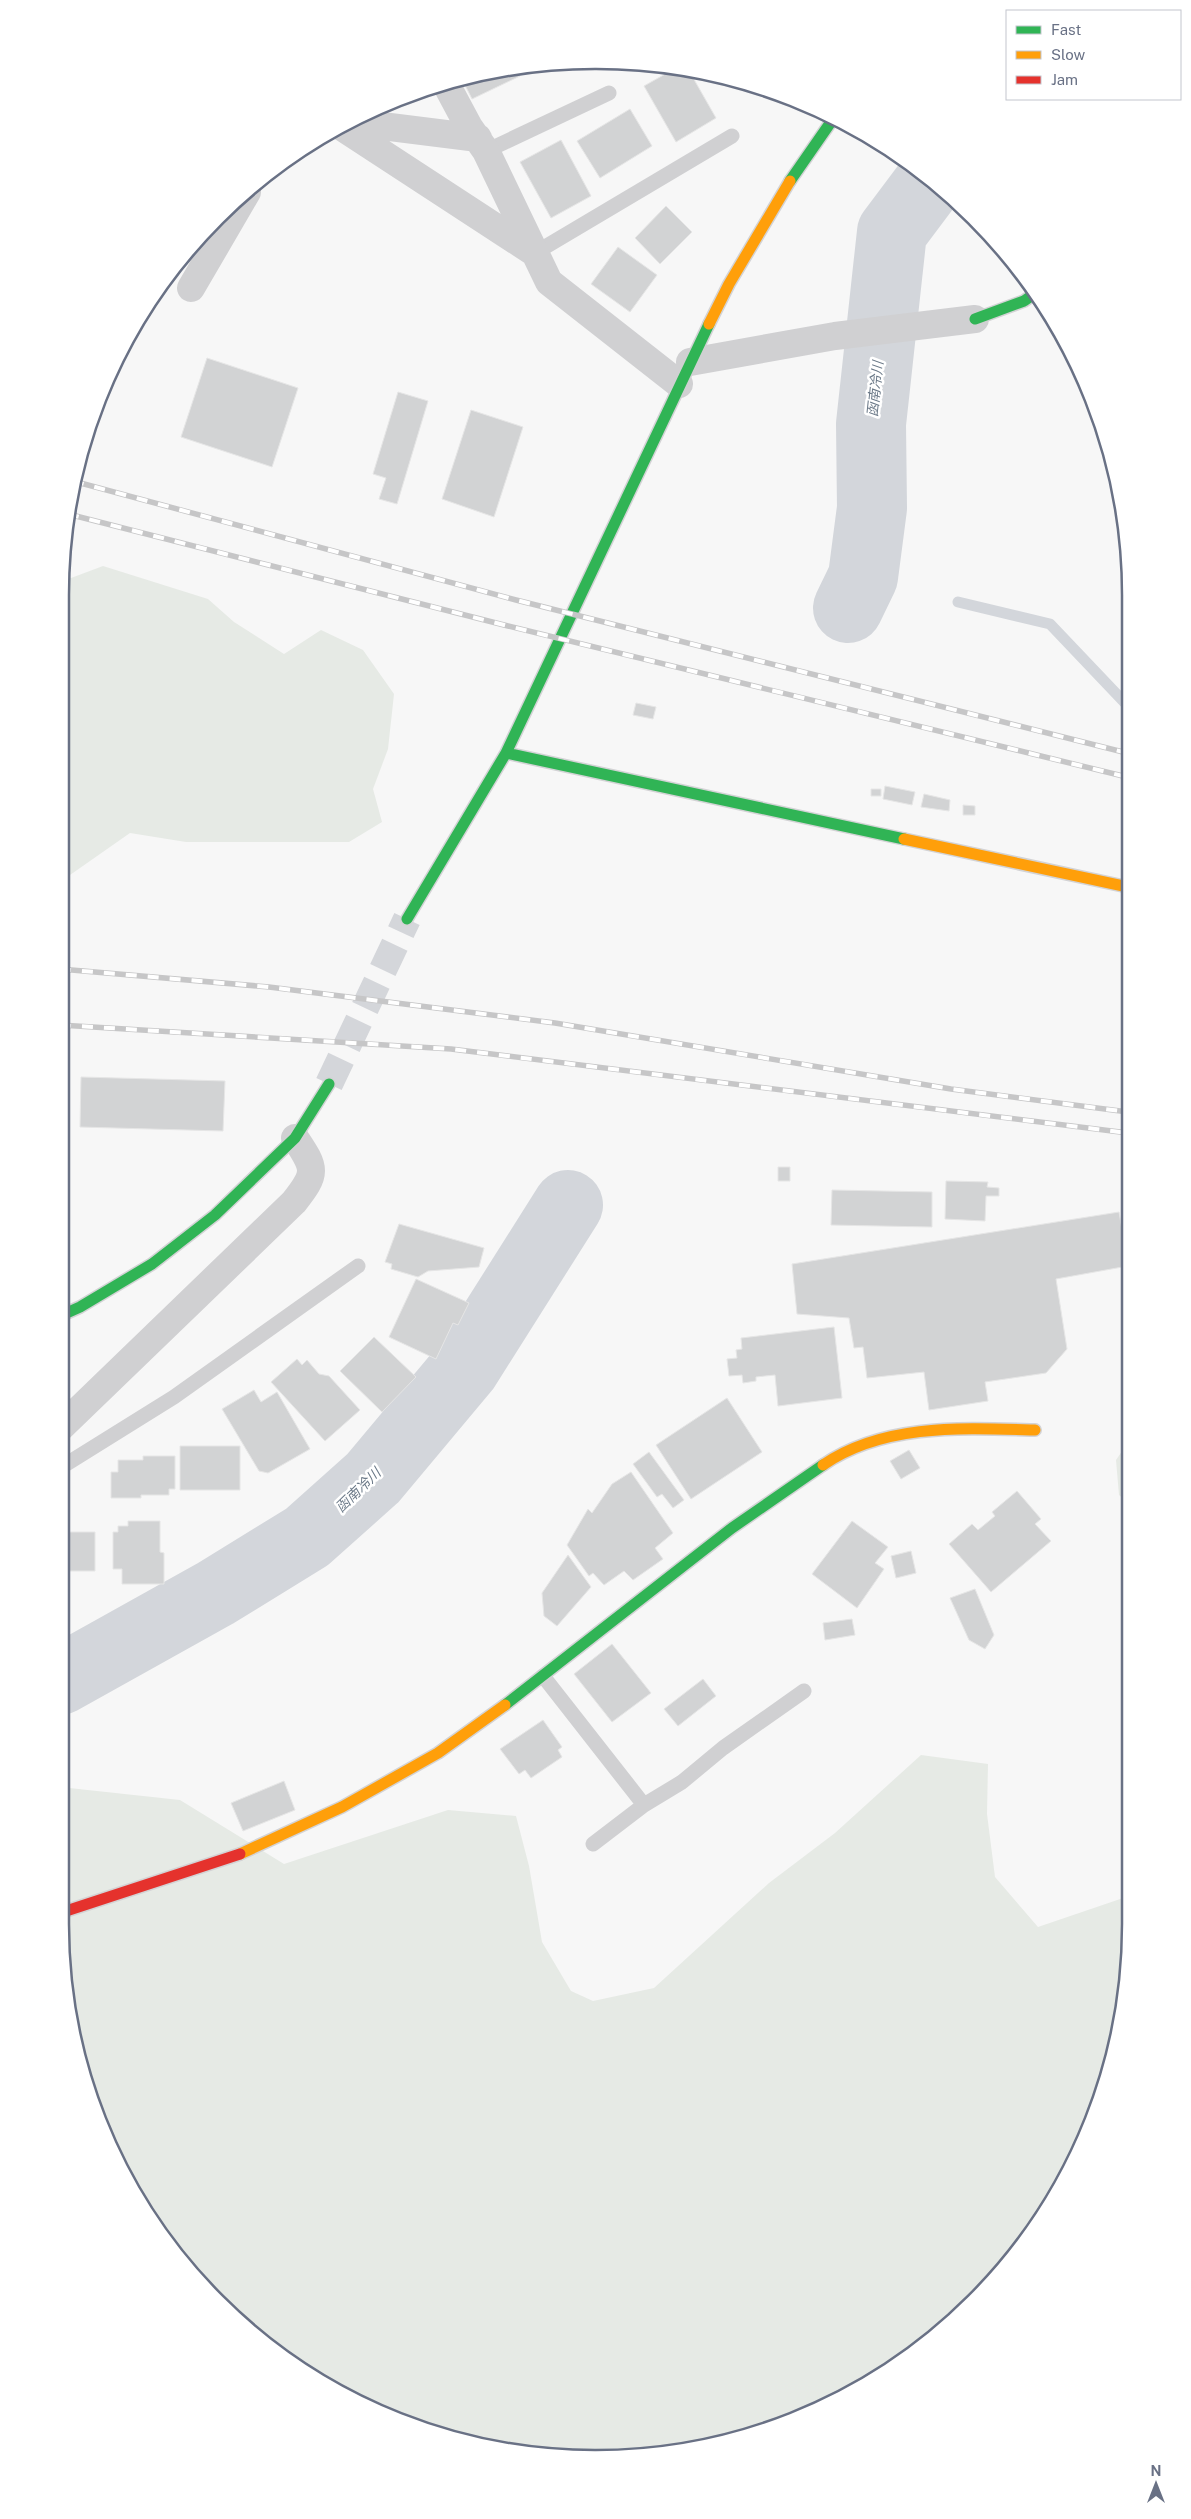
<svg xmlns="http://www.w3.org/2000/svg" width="1191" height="2519" font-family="'Public Sans','Noto Sans JP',sans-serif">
<rect width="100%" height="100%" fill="#f7f7f7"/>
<!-- green -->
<path fill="#e6eae5" d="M103 566 208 599 234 622 284 654 321 630 363 650 394 694 388 749 373 789 382 822 349 842H186L130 833 60 882V595L62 574 71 578Z
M1129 1441 1130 1505 1119 1495 1116 1460Z
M921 1755 988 1764 987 1814 995 1877 1038 1927 1129 1896 1131 1889V1924L1121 2028 1090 2128 1041 2221 998 2277 922 2348 863 2387 768 2430 700 2449 595 2459 491 2449 423 2430 328 2387 269 2348 193 2276 132 2191 89 2096 70 2028 60 1923V1787L180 1800 284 1864 448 1810 516 1816 529 1866 542 1942 571 1991 593 2001 654 1988 769 1883 835 1833Z"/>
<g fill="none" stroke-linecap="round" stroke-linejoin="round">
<!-- stream -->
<path stroke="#d3d6db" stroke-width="11" d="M863 577 879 582
M958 602 1050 624 1127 705"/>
<!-- river -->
<path stroke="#d3d6db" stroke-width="70" d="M848 608 863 577 872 508 871 424 892 232 931 180
M60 1680 216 1593 307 1537 373 1478 465 1368 568 1205"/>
</g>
<!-- building -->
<path fill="#d2d3d4" stroke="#e6e6e6" d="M516 68 520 76 472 99 462 79 491 70Z
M676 68 688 69 716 118 676 142 644 86Z
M630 109 652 146 600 178 577 141Z
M561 140 591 196 551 218 520 162Z
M666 206 692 232 660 264 635 238Z
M618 247 657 275 630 312 591 284Z
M207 358 298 388 272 467 181 437Z
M398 392 428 401 397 504 379 499 386 478 373 474Z
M471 410 523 427 494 517 442 499Z
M636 703 656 707 653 719 633 715Z
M60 724 69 725 63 774H60Z
M885 786 915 792 912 805 883 799Z
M871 789H881V796H871Z
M924 794 950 800 949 811 921 807Z
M963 805 975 806V815H963Z
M81 1077 225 1081 223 1131 80 1127Z
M778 1167H790V1181H778Z
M946 1181 988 1182 987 1187 999 1188V1196H986L985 1221 945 1219Z
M832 1190 932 1192V1227L831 1225Z
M1119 1212 1128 1266 1056 1279 1067 1349 1046 1373 985 1382 988 1401 929 1410 924 1372 867 1378 863 1347 854 1348 849 1318 797 1314 792 1264Z
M399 1224 484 1248 479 1267 428 1271 418 1277 391 1269 392 1264 385 1262Z
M416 1279 469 1303 458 1325 453 1323 436 1359 389 1337Z
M834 1327 842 1398 778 1406 775 1375 756 1377V1381L743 1383 742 1375 729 1376 727 1359 737 1358 736 1350 742 1349 741 1338Z
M374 1337 416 1377 382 1412 340 1371Z
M297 1359 302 1365 307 1360 319 1374 329 1376 360 1410 325 1441 271 1382Z
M254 1390 261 1402 277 1392 310 1449 268 1473 259 1471 222 1409Z
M727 1398 762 1452 691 1499 656 1445Z
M180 1446H240V1490H180Z
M909 1450 920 1468 901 1479 890 1461Z
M649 1452 684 1500 673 1508 662 1494 657 1497 633 1464Z
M143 1456H175V1489H169V1495H141V1498H111V1472H118V1460H143Z
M631 1472 673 1533 655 1548 663 1559 633 1580 624 1571 604 1585 593 1573 589 1576 567 1545 588 1509 592 1513 612 1484Z
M1017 1491 1041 1519 1035 1524 1051 1541 991 1592 949 1544 972 1524 978 1530 995 1516 992 1512Z
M128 1521H160V1552L164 1553V1584H122V1569H113V1532H118V1526H128Z
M852 1521 888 1547 875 1563 884 1569 857 1608 812 1574Z
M60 1532H95V1571H60Z
M911 1551 916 1573 896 1578 891 1556Z
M568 1555 591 1587 557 1626 544 1616 542 1593Z
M975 1589 994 1635 985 1649 969 1640 950 1598Z
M852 1619 855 1635 825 1640 823 1623Z
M612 1644 651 1693 612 1722 574 1674Z
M703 1679 716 1696 678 1726 664 1709Z
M543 1720 562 1747 558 1750 562 1757 531 1778 525 1770 519 1774 500 1749Z
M284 1781 295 1810 243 1831 231 1803Z"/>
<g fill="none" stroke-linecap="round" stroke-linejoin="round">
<!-- secondary-tunnel -->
<path stroke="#d4d6da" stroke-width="28" stroke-dasharray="28 14" stroke-linecap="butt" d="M329 1084 407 919"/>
<defs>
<path id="fast" d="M790 181 833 119
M975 319 1024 301 1034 294
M506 753 904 839
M407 919 506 753 709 324
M60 1316 80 1307 152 1264 215 1215 295 1138 329 1084
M505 1705 732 1528 823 1465"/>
<path id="slow" d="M709 324 729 284 790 181
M904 839 1128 887
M823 1465C884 1423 965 1428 1035 1430
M240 1854 342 1807 438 1753 505 1705"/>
<path id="jam" d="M60 1913 240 1854"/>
</defs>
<!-- fast casing -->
<use href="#fast" stroke="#d3d3d5" stroke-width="14"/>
<!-- slow casing -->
<use href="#slow" stroke="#d3d3d5" stroke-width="14"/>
<!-- jam casing -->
<use href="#jam" stroke="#d3d3d5" stroke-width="14"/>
<!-- lane -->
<path stroke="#d0d0d2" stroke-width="15" d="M486 151 609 93
M535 253 732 136
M60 1468 174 1397 358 1266
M543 1676 644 1805
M593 1844 644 1805 682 1782 723 1748 804 1691"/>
<!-- street -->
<path stroke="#d0d0d2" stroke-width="28" d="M446 84 469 127 486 151 549 282 679 384
M350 122 478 138
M342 127 535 253
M191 288 247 192
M690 362 835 336 975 319
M60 1428 294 1202C317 1173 316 1169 295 1138"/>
<!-- fast -->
<use href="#fast" stroke="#30b455" stroke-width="11"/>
<!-- slow -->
<use href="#slow" stroke="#ff9f0a" stroke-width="11"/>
<!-- jam -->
<use href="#jam" stroke="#e5322d" stroke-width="11"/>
<defs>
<path id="rail" d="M73 481 516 600 1127 753
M68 514 508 626 1127 777
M60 969 269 987 555 1023 951 1089 1128 1112
M60 1025 451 1049 1128 1133"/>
</defs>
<!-- rail casing -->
<use href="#rail" stroke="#c6c6c7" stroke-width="5.5"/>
<!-- rail -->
<use href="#rail" stroke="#fff" stroke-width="4" stroke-dasharray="11" stroke-linecap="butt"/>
</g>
<g text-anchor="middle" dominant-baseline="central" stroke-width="5" stroke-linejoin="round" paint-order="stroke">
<!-- water labels -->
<g font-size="14" font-style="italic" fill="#6a7887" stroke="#fff">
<text transform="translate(875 389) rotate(-84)">函南冷川</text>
<text transform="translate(358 1490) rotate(-44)">函南冷川</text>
</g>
</g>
<!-- crop -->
<path d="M0 0H1191V2519H0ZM595 69H596A526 526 0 0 1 1122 595V1924A526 526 0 0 1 596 2450H595A526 526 0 0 1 69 1924V595A526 526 0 0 1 595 69Z" fill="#fff" fill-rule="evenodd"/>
<path fill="none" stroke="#697185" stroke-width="2.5" d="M595 69H596A526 526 0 0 1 1122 595V1924A526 526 0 0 1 596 2450H595A526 526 0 0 1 69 1924V595A526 526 0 0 1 595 69Z"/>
<!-- legend -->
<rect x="1006" y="10" width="175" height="90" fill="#ffffff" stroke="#c3c6ce"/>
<rect x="1016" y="26" width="25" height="8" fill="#30b455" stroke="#c3c6ce"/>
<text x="1051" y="35" font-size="15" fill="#697185">Fast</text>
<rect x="1016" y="51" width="25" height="8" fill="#ff9f0a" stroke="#c3c6ce"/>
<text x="1051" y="60" font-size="15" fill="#697185">Slow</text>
<rect x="1016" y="76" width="25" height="8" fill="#e5322d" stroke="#c3c6ce"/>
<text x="1051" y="85" font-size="15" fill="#697185">Jam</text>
<!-- north arrow -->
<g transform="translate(1156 2484)" stroke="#ffffff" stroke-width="4" paint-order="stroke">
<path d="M0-4L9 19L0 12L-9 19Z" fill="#697185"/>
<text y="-8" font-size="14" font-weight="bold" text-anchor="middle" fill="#697185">N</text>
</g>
</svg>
